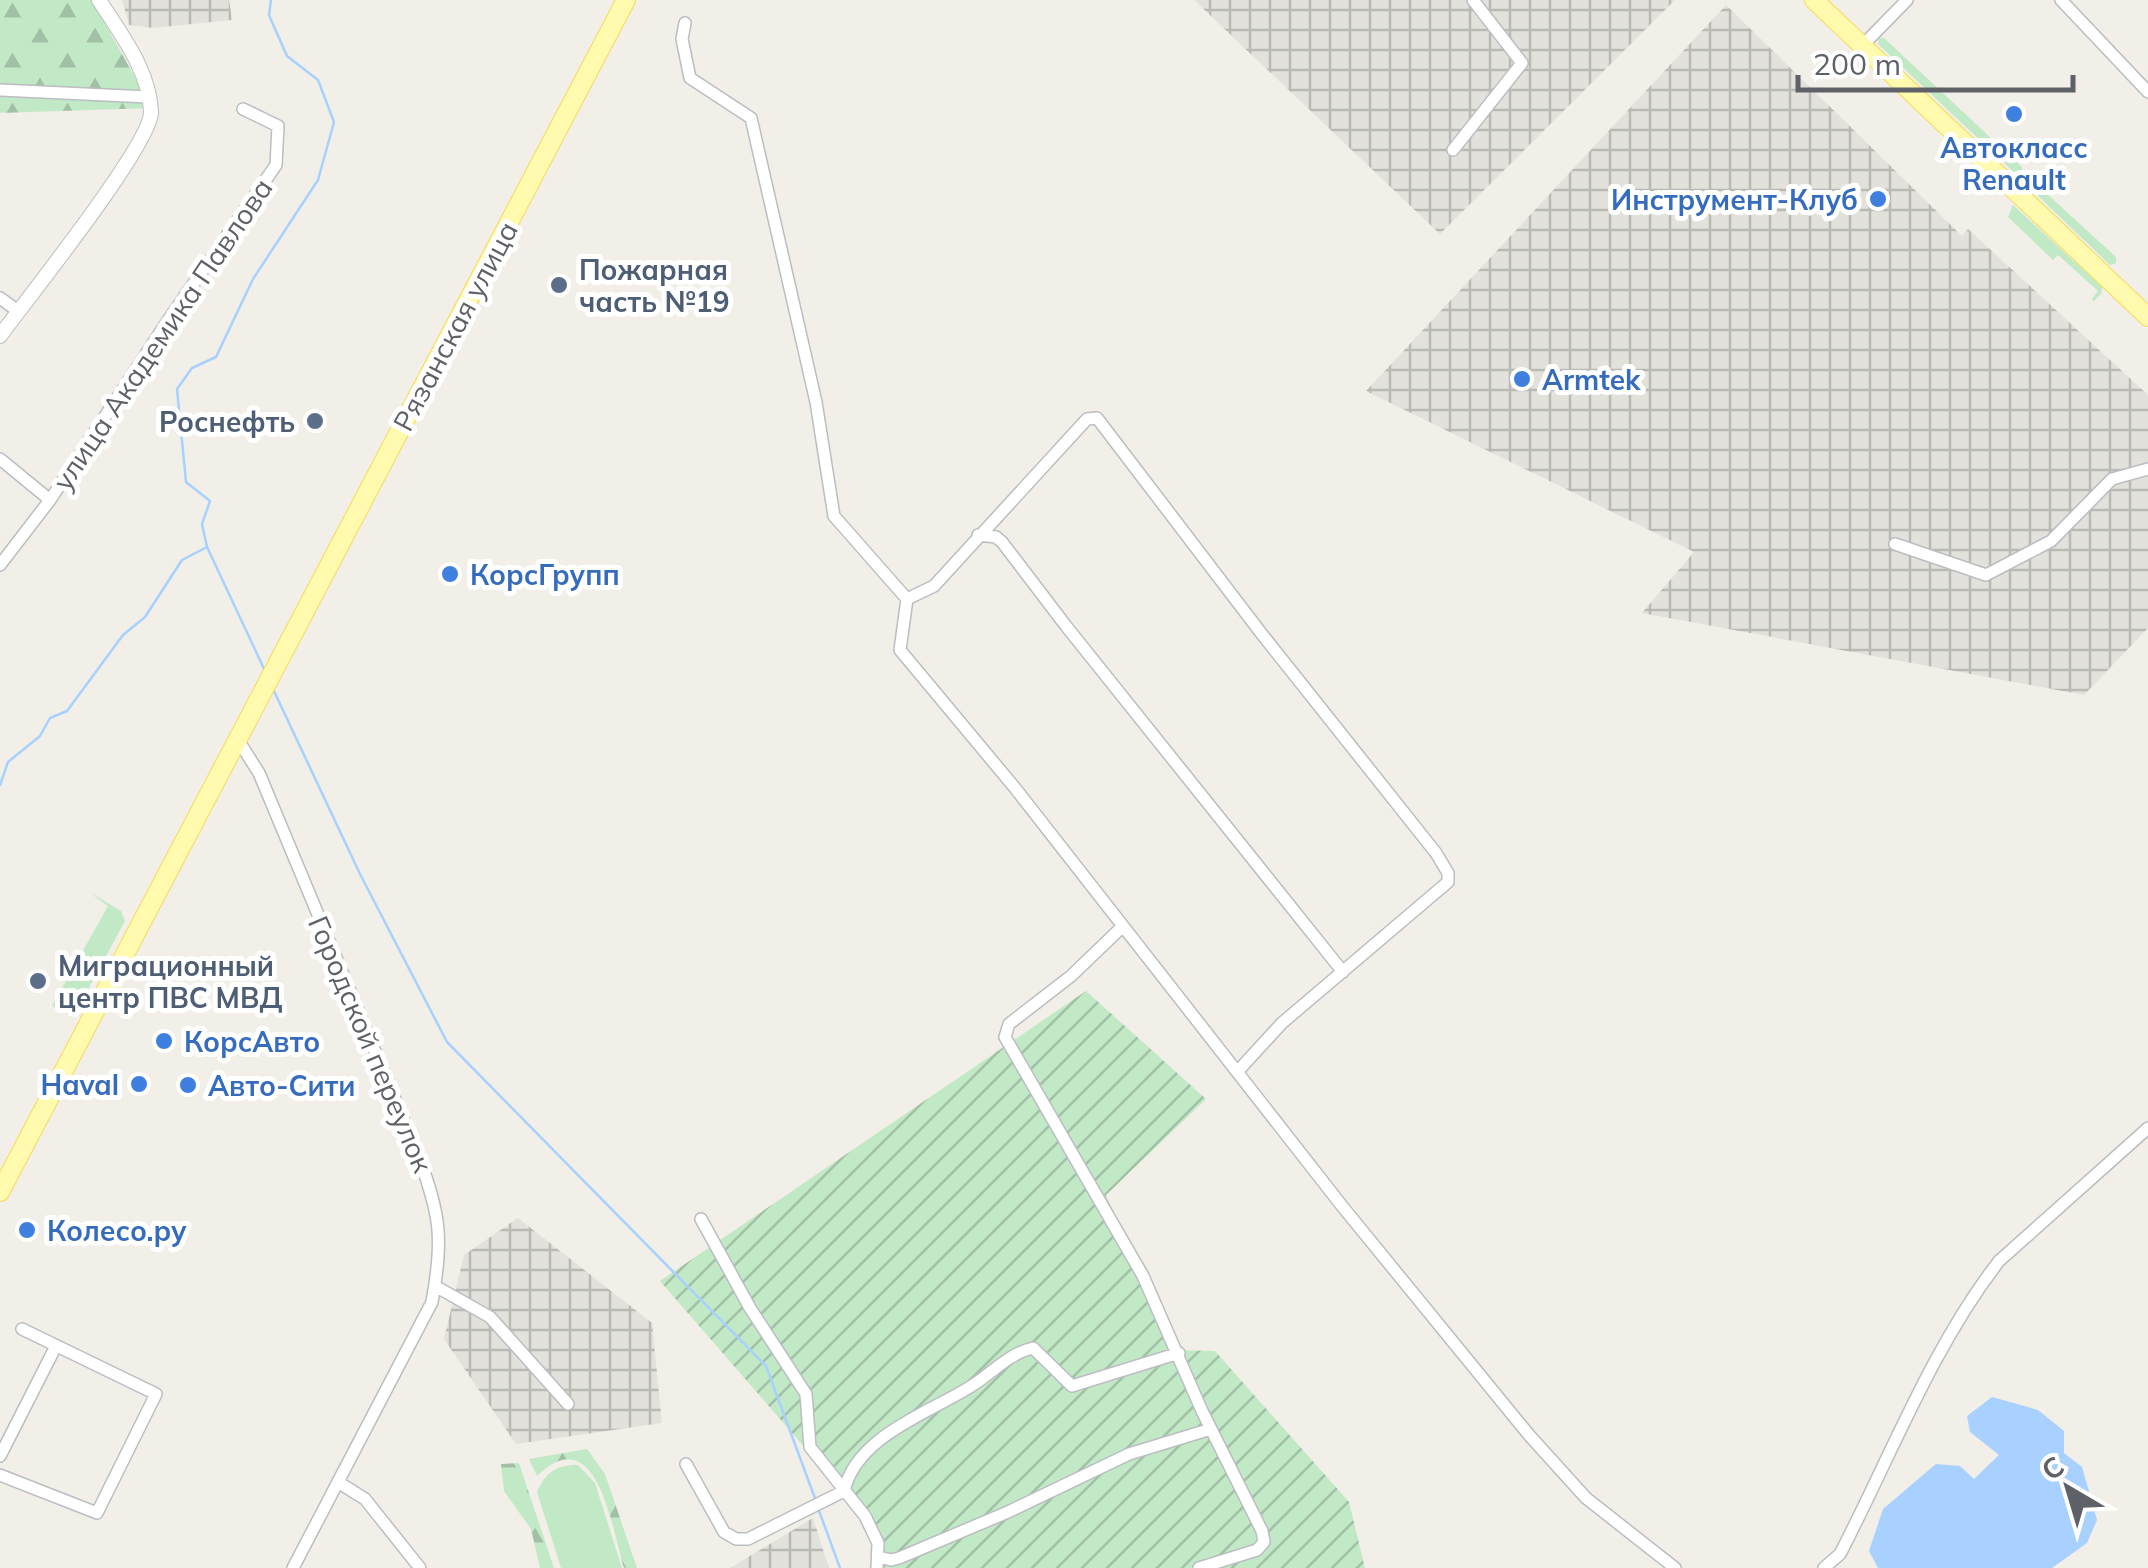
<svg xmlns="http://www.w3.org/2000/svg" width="2148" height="1568" font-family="Mulish,sans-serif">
<defs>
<pattern id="industrial-grid" width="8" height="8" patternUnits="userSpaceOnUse" patternTransform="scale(2.5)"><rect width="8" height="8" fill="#e2e1db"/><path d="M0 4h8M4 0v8" fill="none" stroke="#babab5"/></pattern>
<pattern id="forest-firs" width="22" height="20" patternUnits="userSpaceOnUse" patternTransform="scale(2.5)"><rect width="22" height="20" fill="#c2e9c6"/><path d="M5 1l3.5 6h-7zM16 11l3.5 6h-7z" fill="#a1c0a5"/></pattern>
<pattern id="garden-furrows" width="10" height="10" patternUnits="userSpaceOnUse" patternTransform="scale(2.5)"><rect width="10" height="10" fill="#c2e9c6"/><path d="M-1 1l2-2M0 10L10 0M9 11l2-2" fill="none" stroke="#a1c0a5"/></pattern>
</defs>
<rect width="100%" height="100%" fill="#f1efe7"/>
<!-- industrial -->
<path fill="url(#industrial-grid)" d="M122 0H229L232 20 153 28 129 25Z
M1194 0H1675L1440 234Z
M1726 5 1962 236 1968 229 2148 395V628L2084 695 1642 613 1694 552 1366 391Z
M518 1218 652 1323 662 1423 516 1444 444 1339 464 1255Z
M813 1518 829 1568H730Z"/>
<!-- grass -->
<path fill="#c2e9c6" d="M1879 38H1884L2022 167V175L2018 176 1878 44Z
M2034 182 2116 257V263L2110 265 2031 189Z
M2013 205 2102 287 2101 294 2094 301 2092 299 2098 291 2058 255 2053 260 2008 217Z
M89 892 121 911 125 921 73 1017 52 1006 108 906Z
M578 1465 595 1483 622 1568H561L537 1492C546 1472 556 1465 578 1465Z"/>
<!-- forest -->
<path fill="url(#forest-firs)" d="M0 0H92L152 108 0 113Z
M587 1449 605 1474 637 1568H624C612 1529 597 1417 537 1476L529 1459Z
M519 1463 554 1568H540L531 1529 504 1491 501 1464Z"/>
<!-- garden -->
<path fill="url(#garden-furrows)" d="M1086 991 1206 1099 1106 1195 1172 1350 1215 1351 1349 1502 1365 1568H880L867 1519 660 1281Z"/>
<!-- water -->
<path fill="#a8d1ff" d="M1992 1397 2038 1410 2064 1431V1453L2082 1467 2097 1520 2087 1543 2052 1568H1878L1869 1551 1883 1509 1936 1464 1960 1466 1974 1479 1999 1455 1970 1432 1967 1416Z"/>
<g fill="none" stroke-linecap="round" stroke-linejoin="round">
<!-- stream -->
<path stroke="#a8d1ff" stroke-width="2.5" d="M207 547 266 673
M273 689 360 874 447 1042 766 1366 816 1501
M0 785 8 762 40 736 50 718 67 711 123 635 145 617 182 560 207 547 202 524 210 501 186 482 177 389 192 368 216 357 253 279 318 180 334 122 318 80 287 56 269 15 271 0
M818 1508 840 1568"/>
<defs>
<path id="minor" d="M2061 0 2148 92
M685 23 682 39 690 78 751 118 816 402 834 516 907 599 900 650 1015 788 1342 1206 1529 1435 1586 1498 1675 1568
M1862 46 1907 0
M0 90 148 97
M1453 150 1522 63 1473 0
M0 298 18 311
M0 459 50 500
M978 535 996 537 1002 542 1066 626 1343 972
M1895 544 1986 575 2051 541 2112 479 2148 469
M0 565 50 500 169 319 276 165 278 126 243 109
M907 599 934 586 1087 419 1097 418 1261 633 1436 853 1448 873V882L1282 1023 1237 1072
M238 740 259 773 417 1152C440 1214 444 1237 432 1302L293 1568
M1123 926 1071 976 1009 1024 1005 1037 1143 1276 1202 1411 1262 1531 1264 1542 1257 1550 1199 1568
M701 1219 750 1308 806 1394 810 1447 865 1516 878 1543 877 1568
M435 1286 490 1317 568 1404
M0 1456 56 1346
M686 1464 724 1532 736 1539H748L844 1491C857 1435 930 1413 973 1385 993 1372 1010 1353 1033 1348L1072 1386 1179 1353
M0 1475 97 1513 156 1394 22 1329
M338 1482 365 1499 420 1568
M879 1557 891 1560 899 1558 1008 1512 1129 1454 1211 1429
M1824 1568 1840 1554C1891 1456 1931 1349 1999 1261L2148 1128"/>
<path id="tertiary" d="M0 336C26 300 151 145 151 112 150 71 120 33 99 0"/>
<path id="primary" d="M1814 0 2148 317
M0 1192C210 795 417 397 626 0"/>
</defs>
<!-- minor casing -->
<use href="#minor" stroke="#bbbdc2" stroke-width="14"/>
<!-- tertiary casing -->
<use href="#tertiary" stroke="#bbbdc2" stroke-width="16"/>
<!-- primary casing -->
<use href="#primary" stroke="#f8da58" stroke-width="20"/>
<!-- minor -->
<use href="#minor" stroke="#fff" stroke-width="11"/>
<!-- tertiary -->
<use href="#tertiary" stroke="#fff" stroke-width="14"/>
<!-- primary -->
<use href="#primary" stroke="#fffaad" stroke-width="18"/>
</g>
<!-- markers -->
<g fill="#3f7fe0" stroke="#fff" stroke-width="4">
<circle cx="2014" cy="114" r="10"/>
<circle cx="1878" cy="199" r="10"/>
<circle cx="1522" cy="379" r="10"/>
<circle cx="450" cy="574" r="10"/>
<circle cx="164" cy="1041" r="10"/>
<circle cx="139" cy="1084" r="10"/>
<circle cx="188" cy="1085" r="10"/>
<circle cx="27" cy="1230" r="10"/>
</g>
<g fill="#5c6f8a" stroke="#fff" stroke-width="4">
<circle cx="559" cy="285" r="10"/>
<circle cx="315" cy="421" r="10"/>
<circle cx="38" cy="981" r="10"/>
</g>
<g text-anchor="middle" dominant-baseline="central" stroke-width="10" stroke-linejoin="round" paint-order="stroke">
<!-- shop labels -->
<g font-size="28" font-weight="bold" fill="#366cbe" stroke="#fff" text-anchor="start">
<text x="2014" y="147" text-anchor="middle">Автокласс<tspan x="2014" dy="32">Renault</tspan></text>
<text x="1858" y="199" text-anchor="end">Инструмент-Клуб</text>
<text x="1542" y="379">Armtek</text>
<text x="470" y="574">КорсГрупп</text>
<text x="184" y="1041">КорсАвто</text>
<text x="119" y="1084" text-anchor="end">Haval</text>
<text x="208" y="1085">Авто-Сити</text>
<text x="47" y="1230">Колесо.ру</text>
</g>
<!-- service labels -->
<g font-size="28" font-weight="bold" fill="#4e5e75" stroke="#fff" text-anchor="start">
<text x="579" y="269">Пожарная<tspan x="579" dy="32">часть №19</tspan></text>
<text x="295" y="421" text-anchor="end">Роснефть</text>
<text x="58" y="965">Миграционный<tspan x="58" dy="32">центр ПВС МВД</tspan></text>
</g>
<!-- street labels -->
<g font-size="28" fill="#5e6168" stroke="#fff">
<text transform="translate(455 326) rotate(-62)">Рязанская улица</text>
<text transform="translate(162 334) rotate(-56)">улица Академика Павлова</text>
<text transform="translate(371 1044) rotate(67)">Городской переулок</text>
</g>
</g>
<!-- north arrow -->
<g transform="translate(2068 1488) rotate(322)" stroke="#ffffff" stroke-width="8" paint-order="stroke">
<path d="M0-8L18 38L0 25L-18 38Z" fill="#5e6168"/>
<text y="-15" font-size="28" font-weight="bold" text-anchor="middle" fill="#5e6168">С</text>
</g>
<!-- scale -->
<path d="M1798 75v15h275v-15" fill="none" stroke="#5e6168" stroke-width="5"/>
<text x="1813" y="75" font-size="30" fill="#5e6168" stroke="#ffffff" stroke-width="8" paint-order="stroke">200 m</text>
</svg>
